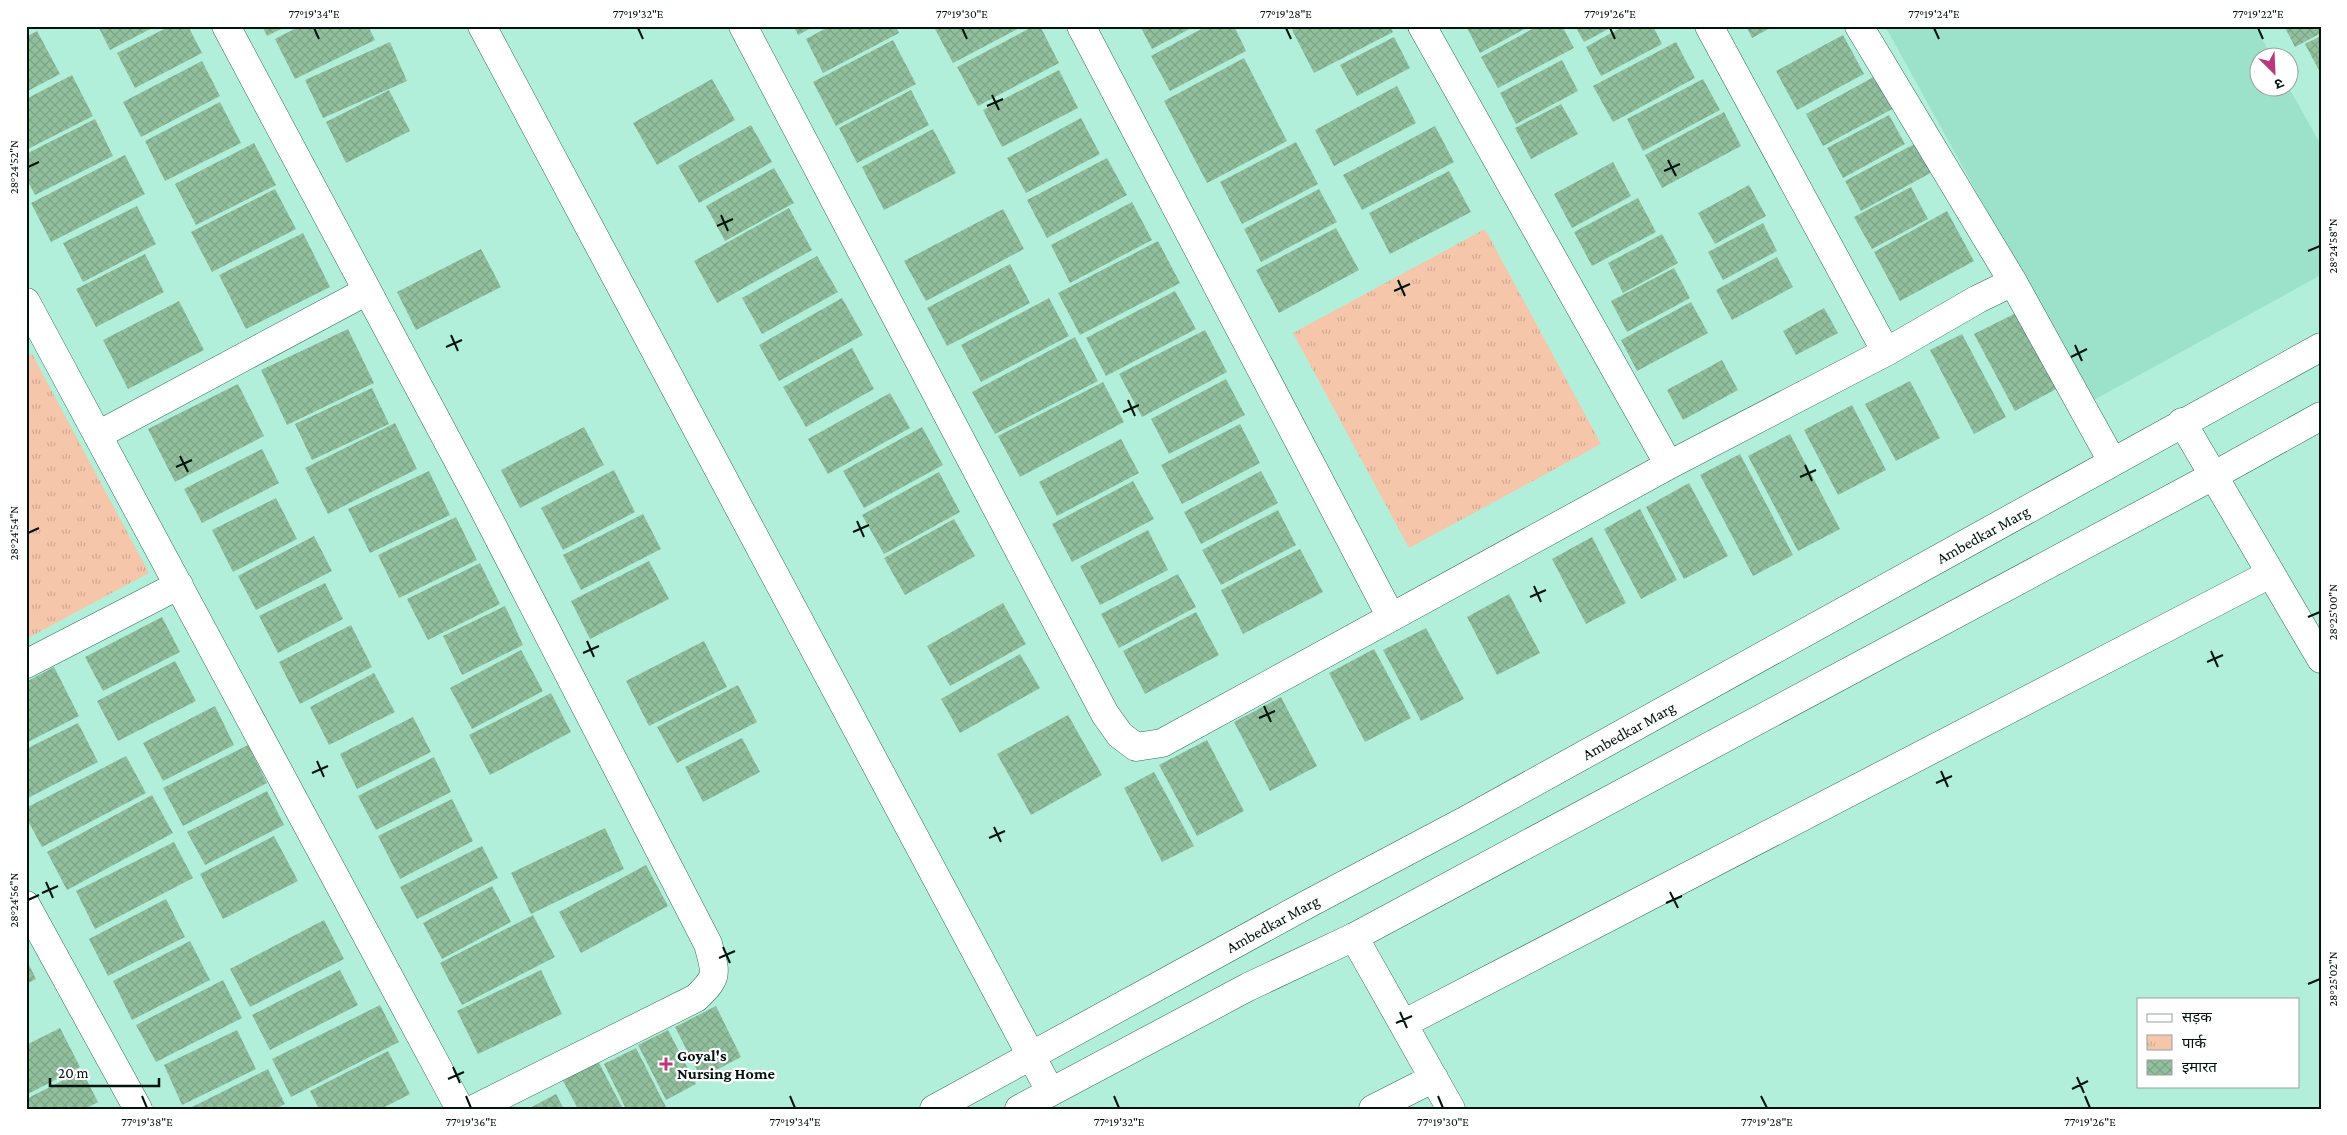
<svg xmlns="http://www.w3.org/2000/svg" width="2347" height="1135" font-family="'Crimson Pro','Noto Sans Devanagari',serif">
<defs>
<pattern id="park-tufts" width="24" height="20" patternUnits="userSpaceOnUse" patternTransform="scale(1.25)"><rect width="24" height="20" fill="#f6c6aa"/><path d="M3 7l-1-3M5 7V3M7 7l1-3M15 17l-1-3M17 17v-4M19 17l1-3" fill="none" stroke="#d1a991"/></pattern>
<pattern id="building-cross-hatch" width="8" height="8" patternUnits="userSpaceOnUse" patternTransform="scale(1.25)"><rect width="8" height="8" fill="#92c09e"/><path d="M0 0l8 8M0 8l8-8" fill="none" stroke="#7ca487"/></pattern>
</defs>
<rect width="100%" height="100%" fill="#b1efda"/>
<!-- built -->
<path fill="#9ce2cb" d="M1885 26H2255L2272 57 2260 58V88H2289L2321 145V275L2092 401Z"/>
<!-- park -->
<path fill="url(#park-tufts)" d="M1485 229 1601 444 1409 548 1293 333Z
M32 354 149 573 26 639V357Z"/>
<!-- building -->
<path fill="url(#building-cross-hatch)" d="M98 26H156L110 50Z
M170 26H188L202 53 135 88 117 53Z
M262 26H287L267 36Z
M300 26H368L375 40 295 79 275 39Z
M794 26H815L798 35Z
M830 26H896L899 33 823 73 806 39Z
M936 26H1023L953 63 934 27Z
M1034 26H1040L1059 63 978 106 957 67Z
M1140 26H1195L1152 49Z
M1207 26H1234L1246 51 1170 91 1151 56Z
M1299 26H1390L1393 32 1314 73 1292 30Z
M1466 26H1530L1480 53Z
M1538 26H1562L1574 48 1498 88 1481 57Z
M1575 26H1614L1584 42Z
M1624 26H1653L1662 44 1601 76 1586 47Z
M1746 26H1774L1752 38Z
M2284 26H2321V33L2295 47Z
M37 31 60 74 26 92V37Z
M1843 35 1864 74 1797 110 1776 71Z
M2321 36V74L2305 44Z
M1394 37 1410 68 1357 96 1340 65Z
M893 40 916 84 836 126 813 82Z
M390 42 407 81 323 118 305 80Z
M1676 42 1695 78 1613 122 1593 86Z
M1244 58 1287 141 1207 183 1164 101Z
M1562 60 1578 91 1516 124 1500 93Z
M202 61 220 96 141 137 123 102Z
M1059 70 1078 108 1002 147 983 110Z
M1881 73 1898 106 1823 146 1806 114Z
M72 75 93 116 26 150V99Z
M712 79 735 120 657 165 633 123Z
M1703 79 1720 110 1643 151 1627 119Z
M1397 86 1416 123 1334 166 1315 130Z
M389 90 410 131 346 163 326 122Z
M911 90 929 125 857 163 839 128Z
M220 102 241 143 165 181 145 141Z
M1561 104 1578 134 1531 159 1515 128Z
M1724 112 1741 146 1662 188 1645 155Z
M1889 115 1905 144 1843 178 1827 148Z
M1081 118 1100 154 1026 193 1007 158Z
M95 119 113 156 35 195 26 178V154Z
M751 125 772 162 699 203 678 166Z
M1435 126 1454 162 1362 210 1343 175Z
M933 129 956 173 884 210 862 167Z
M1920 141 1936 170 1861 211 1845 181Z
M1296 142 1318 184 1242 224 1220 182Z
M254 143 276 185 196 225 175 184Z
M125 155 145 194 51 242 31 203Z
M1107 158 1127 195 1047 238 1027 200Z
M1613 162 1631 196 1572 228 1554 194Z
M774 168 794 203 725 241 706 206Z
M1449 171 1471 212 1390 254 1369 213Z
M1749 185 1766 216 1715 244 1698 213Z
M1911 187 1928 219 1872 249 1854 217Z
M275 189 296 229 212 272 191 232Z
M1319 189 1337 222 1261 262 1244 229Z
M1638 198 1656 232 1592 266 1574 232Z
M1132 202 1152 240 1070 283 1051 245Z
M137 206 156 244 83 282 63 243Z
M789 208 812 250 717 303 694 261Z
M1003 209 1024 249 926 301 904 261Z
M1947 211 1974 261 1900 301 1874 252Z
M1763 223 1777 251 1723 280 1708 252Z
M1336 228 1359 270 1279 313 1256 270Z
M303 233 330 287 246 329 219 275Z
M1662 234 1678 263 1623 293 1608 263Z
M1158 241 1180 283 1080 335 1058 293Z
M481 249 501 287 416 330 397 292Z
M145 254 164 292 96 327 76 289Z
M817 256 838 292 762 334 742 298Z
M1777 257 1793 287 1732 320 1716 290Z
M1010 264 1030 303 947 346 927 308Z
M1674 268 1690 298 1627 332 1611 301Z
M1175 291 1196 329 1106 376 1086 338Z
M842 298 863 335 779 381 759 345Z
M1049 298 1069 336 981 382 961 345Z
M179 301 204 350 128 389 103 340Z
M1691 302 1708 333 1637 371 1621 340Z
M1824 308 1838 333 1796 355 1783 331Z
M2020 311 2060 387 2015 411 1974 334Z
M348 329 374 383 287 425 261 370Z
M1205 330 1227 372 1142 417 1119 374Z
M1962 334 2006 417 1974 434 1930 350Z
M1075 337 1098 381 995 434 972 392Z
M852 348 874 389 806 427 783 387Z
M1722 360 1738 390 1683 420 1667 390Z
M1226 379 1245 415 1169 454 1151 419Z
M1910 381 1940 438 1896 461 1865 404Z
M1103 382 1124 422 1020 477 998 436Z
M238 384 264 436 175 482 148 429Z
M372 388 389 424 312 460 295 424Z
M890 393 910 428 828 474 808 439Z
M1852 405 1886 470 1838 495 1804 430Z
M395 423 417 469 328 514 305 468Z
M1240 424 1260 463 1182 504 1161 465Z
M584 427 604 465 520 508 501 470Z
M922 427 943 465 864 508 843 471Z
M1790 434 1840 529 1798 551 1748 456Z
M1121 439 1139 473 1057 516 1039 482Z
M262 449 279 483 202 523 184 489Z
M1740 454 1793 555 1753 576 1700 475Z
M614 470 635 512 563 550 541 508Z
M429 471 450 515 370 553 348 509Z
M1261 471 1278 503 1201 544 1184 512Z
M939 472 960 512 884 554 862 515Z
M1133 481 1154 519 1072 562 1052 524Z
M1689 483 1728 556 1684 579 1646 507Z
M276 498 297 539 233 572 212 530Z
M1640 509 1677 580 1641 599 1604 529Z
M1278 510 1296 545 1221 585 1202 550Z
M643 514 661 549 581 590 563 555Z
M456 517 477 560 399 598 378 555Z
M954 519 975 556 905 595 884 558Z
M1148 530 1168 570 1100 605 1080 566Z
M314 536 332 571 256 610 238 576Z
M1592 537 1626 603 1586 624 1552 559Z
M1300 549 1323 592 1243 634 1221 590Z
M649 561 669 599 590 639 571 601Z
M480 563 500 604 428 640 407 599Z
M1178 574 1196 607 1119 648 1101 614Z
M325 583 343 619 278 653 259 616Z
M1509 594 1540 653 1497 675 1467 617Z
M1003 603 1026 644 950 686 927 646Z
M505 606 523 645 462 675 443 636Z
M1196 612 1219 655 1145 694 1123 651Z
M162 617 180 652 103 691 85 657Z
M351 625 372 667 300 704 279 662Z
M1426 628 1464 699 1421 721 1383 650Z
M704 641 727 687 649 726 626 681Z
M1374 649 1411 718 1365 742 1329 673Z
M521 650 543 691 472 729 450 688Z
M1020 654 1040 688 960 733 941 699Z
M175 661 196 701 118 741 97 701Z
M54 667 79 716 26 743V682Z
M374 673 395 712 329 745 310 707Z
M738 685 757 722 677 763 657 727Z
M551 693 571 732 490 775 469 735Z
M1281 697 1317 766 1270 791 1234 722Z
M215 706 234 745 163 781 143 743Z
M1068 715 1102 775 1031 815 997 754Z
M413 717 431 752 357 789 340 754Z
M78 723 98 762 28 798 26 749Z
M742 738 760 772 703 802 685 767Z
M1207 740 1244 811 1197 836 1159 765Z
M248 745 267 783 183 826 163 788Z
M126 756 146 793 42 847 26 817V808Z
M434 757 451 792 376 830 358 796Z
M1154 772 1194 846 1162 862 1124 788Z
M267 791 284 825 205 865 187 832Z
M152 795 173 833 67 890 47 852Z
M452 799 473 841 400 879 378 836Z
M605 828 624 869 531 914 511 873Z
M274 836 298 881 223 919 200 874Z
M174 842 193 878 95 929 76 891Z
M482 846 498 878 417 919 400 887Z
M646 865 668 906 581 953 559 912Z
M492 886 511 922 442 959 423 923Z
M166 899 185 937 108 976 89 939Z
M533 915 555 957 462 1005 440 963Z
M324 920 344 959 250 1007 230 969Z
M190 941 210 980 132 1020 113 981Z
M26 959 36 979 26 984Z
M340 970 358 1005 270 1050 252 1015Z
M541 970 562 1014 478 1054 457 1011Z
M223 980 242 1018 156 1062 136 1025Z
M380 1005 399 1042 291 1097 272 1059Z
M716 1006 741 1057 701 1078 675 1027Z
M60 1028 80 1067 26 1095V1045Z
M237 1030 256 1069 182 1105 164 1065Z
M668 1030 696 1084 666 1100 638 1045Z
M636 1048 667 1109H626L604 1064Z
M388 1051 410 1094 381 1109H319L310 1091Z
M596 1057 623 1109H578L560 1075Z
M268 1069 285 1104 275 1109H188Z
M82 1071 98 1102 85 1109H26V1099Z
M556 1094 564 1109H528Z"/>
<g fill="none" stroke-linecap="round" stroke-linejoin="round">
<defs>
<path id="minor" d="M226 26 478 498 708 944C716 974 719 976 696 998L474 1109
M743 26 1105 714 1120 735 1136 747 1162 743 1669 465 1886 352 1709 26
M1081 26 1391 617
M1422 26 1669 465
M1859 26 2013 282 2112 461
M26 302 460 1109
M1886 352 1978 299 2013 282
M2182 422 2321 659
M98 435 367 291
M26 664 179 585
M26 905 138 1109
M1354 937 1451 1109
M1403 1024 2270 574
M1373 1109 1434 1078"/>
<g id="tertiary">
<path d="M482 26 1050 1091"/>
<path id="s1" d="M934 1109 1306 905 1468 819 2321 347"/>
<path d="M1019 1109 1248 987 1354 937 2213 476 2321 416"/>
</g>
</defs>
<!-- minor casing -->
<use href="#minor" stroke="#316d5c" stroke-width="29"/>
<!-- tertiary casing -->
<use href="#tertiary" stroke="#316d5c" stroke-width="29"/>
<!-- minor -->
<use href="#minor" stroke="#fff" stroke-width="28"/>
<!-- tertiary -->
<use href="#tertiary" stroke="#fff" stroke-width="28"/>
</g>
<!-- ticks -->
<path fill="none" stroke="#00140d" stroke-width="2" d="M314 28 319 39M638 28 643 39M962 28 967 39M1286 28 1291 39M1610 28 1615 39M1934 28 1939 39M2258 28 2263 39M992 95 999 110M987 106 1003 99M1668 160 1676 176M28 167 39 162M1664 171 1680 164M721 215 728 231M717 226 733 219M2308 251 2320 246M1398 280 1405 296M1394 291 1410 284M451 335 458 351M2075 345 2082 361M446 347 462 340M2071 357 2087 349M1128 400 1135 416M1123 412 1139 405M180 456 188 472M1805 465 1812 481M176 467 192 460M1800 477 1816 470M857 521 864 537M853 532 869 525M28 533 39 528M1534 586 1541 602M1530 597 1546 590M2308 617 2320 612M587 641 594 657M2211 651 2218 667M583 653 599 646M2207 662 2223 655M1264 706 1271 722M1259 718 1275 711M317 761 324 777M1941 771 1948 787M312 773 328 766M1936 783 1952 776M994 827 1001 842M989 838 1005 831M46 882 53 898M1670 892 1678 908M42 893 58 886M28 900 39 895M1666 903 1682 896M723 947 730 963M719 958 735 951M2308 984 2320 979M1400 1012 1407 1028M1396 1023 1412 1016M453 1067 460 1083M2077 1077 2084 1093M448 1079 464 1072M2072 1089 2088 1081M142 1096 147 1108M466 1096 471 1108M790 1096 795 1108M1114 1096 1119 1108M1438 1096 1443 1108M1761 1096 1767 1108M2085 1096 2090 1108"/>
<!-- markers -->
<path fill="#bc387d" stroke="#fff" stroke-width="2" d="M663.5 1056.5h5v5h5v5h-5v5h-5v-5h-5v-5h5z"/>
<g text-anchor="middle" dominant-baseline="central" stroke-width="4.5" stroke-linejoin="round" paint-order="stroke">
<!-- street labels -->
<g font-size="16" fill="#00140d" stroke="#fff">
<text stroke="none"><textPath href="#s1" startOffset="1196">Ambedkar Marg</textPath></text>
<text stroke="none"><textPath href="#s1" startOffset="791">Ambedkar Marg</textPath></text>
<text stroke="none"><textPath href="#s1" startOffset="386">Ambedkar Marg</textPath></text>
</g>
<!-- poi labels -->
<g font-size="16" font-weight="bold" fill="#00140d" stroke="#fff" text-anchor="start">
<text x="677" y="1055">Goyal's<tspan x="677" dy="18">Nursing Home</tspan></text>
</g>
</g>
<!-- border -->
<rect width="2347" height="1135" fill="none" stroke="#ffffff" stroke-width="55"/>
<!-- legend -->
<rect x="2137" y="998" width="162" height="90" fill="#ffffff" stroke="#99a19e"/>
<rect x="2147" y="1014" width="25" height="8" fill="#ffffff" stroke="#99a19e"/>
<text x="2182" y="1022" font-size="15" fill="#00140d">सड़क</text>
<rect x="2147" y="1035" width="25" height="15" fill="url(#park-tufts)" stroke="#99a19e"/>
<text x="2182" y="1048" font-size="15" fill="#00140d">पार्क</text>
<rect x="2147" y="1060" width="25" height="15" fill="url(#building-cross-hatch)" stroke="#99a19e"/>
<text x="2182" y="1072" font-size="15" fill="#00140d">इमारत</text>
<!-- north arrow -->
<g transform="translate(2274 72) rotate(156)"><circle r="24" fill="#ffffff" stroke="#99a19e"/>
<path d="M0-4L9 19L0 12L-9 19Z" fill="#bc387d"/>
<text y="-8" font-size="14" font-weight="bold" text-anchor="middle" fill="#00140d">उ</text>
</g>
<!-- scale -->
<path d="M50 1078v8h109v-8" fill="none" stroke="#00140d" stroke-width="2.5"/>
<text x="58" y="1078" font-size="15" fill="#00140d" stroke="#ffffff" stroke-width="4" paint-order="stroke">20 m</text>
<rect x="28" y="28" width="2292" height="1080" fill="none" stroke="#00140d" stroke-width="2"/>
<g font-size="12" text-anchor="middle" fill="#00140d">
<text x="314" y="18">77°19'34"E</text>
<text x="638" y="18">77°19'32"E</text>
<text x="962" y="18">77°19'30"E</text>
<text x="1286" y="18">77°19'28"E</text>
<text x="1610" y="18">77°19'26"E</text>
<text x="1934" y="18">77°19'24"E</text>
<text x="2258" y="18">77°19'22"E</text>
<text transform="translate(14 167) rotate(-90)" y="4">28°24'52"N</text>
<text transform="translate(2333 246) rotate(-90)" y="4">28°24'58"N</text>
<text transform="translate(14 533) rotate(-90)" y="4">28°24'54"N</text>
<text transform="translate(2333 612) rotate(-90)" y="4">28°25'00"N</text>
<text transform="translate(14 900) rotate(-90)" y="4">28°24'56"N</text>
<text transform="translate(2333 979) rotate(-90)" y="4">28°25'02"N</text>
<text x="147" y="1126">77°19'38"E</text>
<text x="471" y="1126">77°19'36"E</text>
<text x="795" y="1126">77°19'34"E</text>
<text x="1119" y="1126">77°19'32"E</text>
<text x="1443" y="1126">77°19'30"E</text>
<text x="1767" y="1126">77°19'28"E</text>
<text x="2090" y="1126">77°19'26"E</text>
</g>
</svg>
